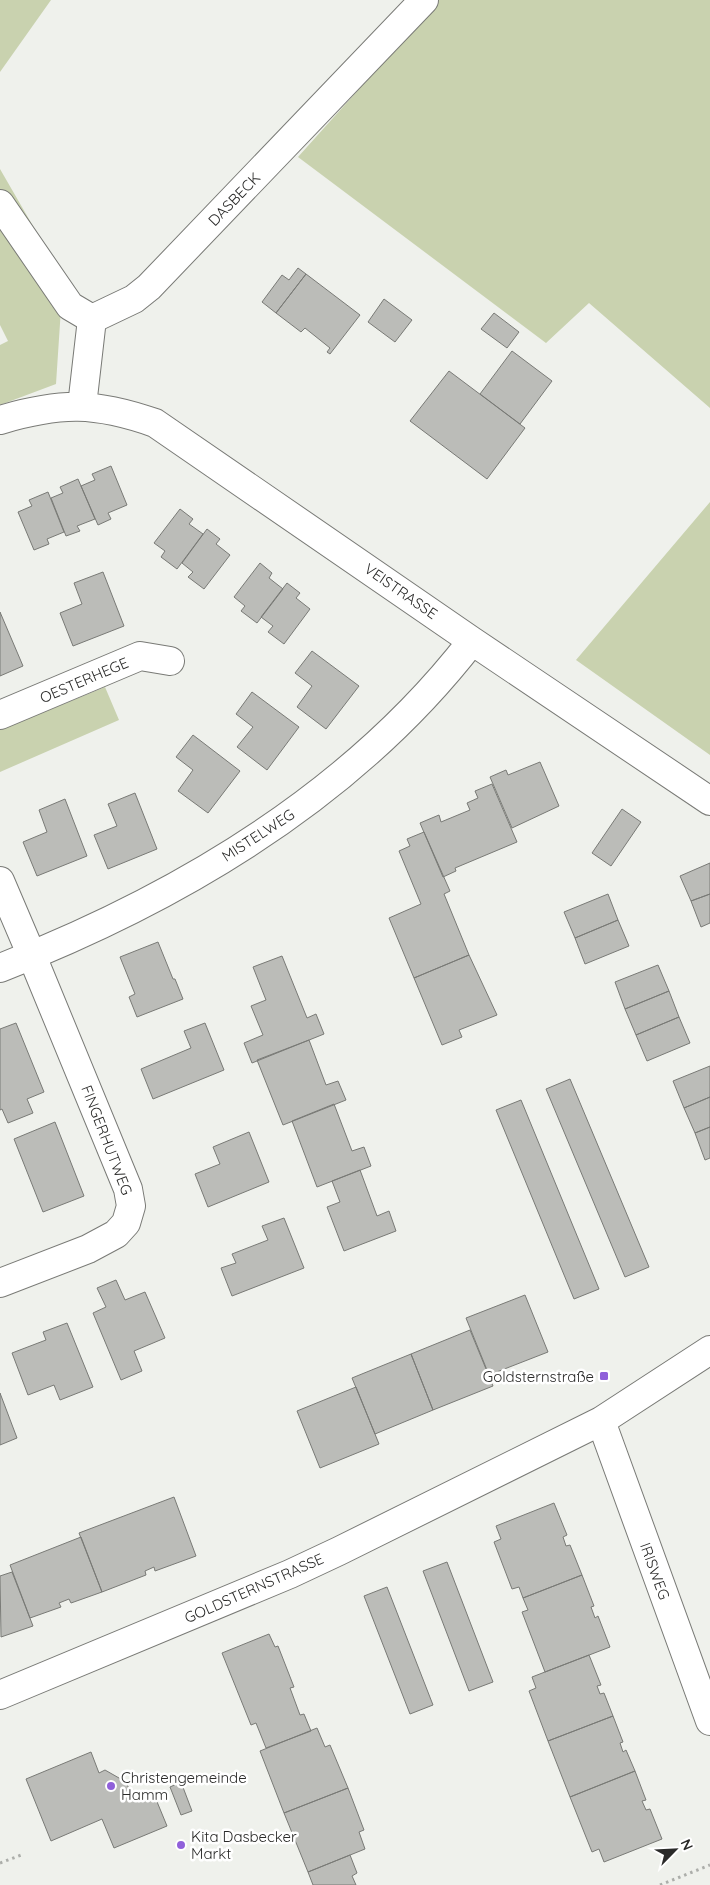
<svg xmlns="http://www.w3.org/2000/svg" width="710" height="1885" font-family="Quicksand,sans-serif">
<rect width="100%" height="100%" fill="#eff1ec"/>
<!-- green -->
<path fill="#c9d2af" d="M0 0H51L0 72Z
M439 0H710V408L589 303 546 343 298 157Z
M0 169 63 278 56 384 0 405V345L8 341 0 325Z
M710 502V755L576 660Z
M105 687 119 720 0 772V730Z"/>
<!-- building -->
<path fill="#bbbcb8" stroke="#797a76" d="M298 268 306 274 276 313 262 302 282 275 289 280Z
M306 274 360 315 330 354 327 352 330 348 305 328 301 332 276 313Z
M384 299 412 320 395 342 368 322Z
M494 313 519 332 507 348 481 329Z
M512 351 552 381 520 424 480 394Z
M449 371 525 428 487 479 410 421Z
M111 466 127 505 108 513 111 519 98 525 81 486 95 480 92 474Z
M78 479 95 519 77 526 80 531 66 536 51 498 63 493 60 487Z
M48 492 64 532 47 539 49 544 34 550 18 512 32 506 29 500Z
M180 509 193 519 189 524 203 534 177 569 161 557 165 551 154 543Z
M207 529 220 539 216 544 230 555 204 589 188 577 193 572 182 563Z
M260 563 272 573 269 578 283 589 257 623 241 611 245 606 234 597Z
M103 572 124 626 73 646 60 613 82 604 74 583Z
M287 583 300 593 296 598 310 609 284 644 268 632 273 626 261 617Z
M0 612 23 666 0 676Z
M312 651 359 686 326 729 297 707 312 686 295 673Z
M252 692 299 727 267 770 237 747 253 727 236 714Z
M193 735 240 771 208 813 178 791 193 770 176 757Z
M540 762 559 806 512 828 490 777 506 770 508 775Z
M492 784 517 842 455 868 456 871 443 877 420 823 439 815 441 822 470 810 467 803 478 798 475 791Z
M135 793 157 849 108 869 94 835 117 826 108 804Z
M65 799 87 856 37 876 23 842 47 832 39 810Z
M622 809 641 822 611 866 592 853Z
M424 832 450 891 444 894 469 955 414 978 389 918 421 904 399 851 410 846 407 839Z
M710 863V894L691 901 680 876Z
M608 894 618 920 575 938 564 912Z
M710 894V923L701 927 691 901Z
M618 920 629 946 585 964 575 938Z
M158 942 173 979H175L183 999 137 1017 129 997 135 994 120 957Z
M469 955 497 1015 459 1030 462 1037 442 1045 414 978Z
M282 956 307 1018 316 1014 324 1034 252 1063 244 1043 263 1035 251 1006 266 1000 253 967Z
M658 965 669 991 625 1009 615 982Z
M669 991 679 1017 636 1035 625 1009Z
M679 1017 690 1043 647 1061 636 1035Z
M16 1023 44 1092 27 1099 33 1113 8 1123 2 1109 0 1110V1029Z
M205 1023 224 1070 153 1099 141 1069 191 1048 184 1031Z
M309 1040 326 1085 338 1081 346 1100 283 1125 257 1060Z
M710 1066V1097L684 1108 673 1081Z
M570 1079 649 1267 625 1277 546 1089Z
M710 1097V1127L695 1133 684 1108Z
M521 1100 599 1289 574 1299 496 1110Z
M334 1104 352 1151 364 1147 371 1166 317 1187 292 1121Z
M55 1122 84 1196 43 1212 14 1139Z
M710 1127V1158L705 1160 695 1133Z
M249 1132 269 1182 208 1207 195 1174 220 1164 213 1147Z
M360 1170 377 1216 389 1211 396 1231 344 1251 327 1207 340 1202 332 1181Z
M284 1218 304 1268 232 1296 221 1268 236 1263 232 1254 268 1240 262 1226Z
M116 1280 125 1300 145 1292 165 1338 134 1351 142 1371 121 1380 93 1313 106 1307 97 1288Z
M525 1295 548 1352 489 1375 466 1318Z
M67 1323 93 1387 60 1400 54 1385 28 1395 12 1353 46 1340 43 1332Z
M470 1330 493 1386 433 1410 411 1354Z
M411 1354 433 1410 375 1434 352 1378Z
M356 1387 379 1444 320 1468 297 1411Z
M0 1393 17 1438 0 1445Z
M174 1497 196 1556 155 1571 154 1567 145 1571 146 1575 102 1592 79 1533Z
M554 1503 567 1535 563 1537 566 1546 570 1545 582 1575 523 1598 519 1587 512 1589 494 1542 501 1539 496 1526Z
M81 1537 102 1592 71 1603 69 1599 59 1603 61 1607 30 1618 10 1565Z
M447 1562 493 1682 469 1691 423 1571Z
M12 1572 33 1626 1 1637 0 1576Z
M582 1575 594 1606 591 1607 595 1618 598 1616 610 1647 545 1672 522 1612 528 1610 523 1598Z
M387 1587 433 1705 410 1714 364 1596Z
M269 1634 275 1647 278 1646 294 1687 290 1688 300 1715 304 1714 311 1731 266 1748 256 1723 251 1725 222 1653Z
M589 1655 601 1685 597 1686 600 1694 604 1693 613 1716 548 1741 529 1691 536 1688 532 1677Z
M613 1716 623 1742 620 1743 623 1752 626 1750 635 1771 570 1797 548 1741Z
M317 1728 325 1747 330 1745 348 1788 284 1813 260 1751Z
M91 1752 99 1773 105 1770 126 1782 134 1800 153 1792 167 1826 114 1848 102 1819 51 1841 26 1779Z
M635 1771 646 1800 642 1801 646 1810 650 1809 662 1839 604 1862 599 1849 592 1852 570 1797Z
M181 1782 192 1811 181 1815 170 1787Z
M348 1788 364 1830 359 1832 365 1849 308 1872 284 1813Z
M350 1855 357 1873 352 1876 356 1885H313L308 1872Z"/>
<g fill="none" stroke-linecap="round" stroke-linejoin="round">
<defs>
<path id="street" d="M0 204 70 306 92 319
M92 319 134 299 149 287 424 0
M82 406 92 319
M0 420C61 402 95 402 155 423L472 641 710 801
M0 715 140 656 170 661
M0 881 32 956 128 1189 131 1206 126 1223 116 1234 88 1249 0 1283
M0 968C179 898 353 795 472 641
M601 1421 710 1721
M0 1695 290 1574 339 1551 601 1421 710 1350"/>
</defs>
<!-- street casing -->
<use href="#street" stroke="#797a76" stroke-width="30"/>
<!-- path -->
<path stroke="#acaeaa" stroke-width="3" stroke-dasharray="2.5 4" stroke-linecap="butt" d="M0 1863 24 1854
M660 1885 710 1865"/>
<!-- street -->
<use href="#street" stroke="#fff" stroke-width="28"/>
</g>
<!-- markers -->
<g fill="#9060da" stroke="#fff" stroke-width="2">
<rect x="599" y="1371" width="10" height="10" rx="2.5"/>
<circle cx="111" cy="1786" r="5"/>
<circle cx="181" cy="1845" r="5"/>
</g>
<g text-anchor="middle" dominant-baseline="central" stroke-width="5" stroke-linejoin="round" paint-order="stroke">
<!-- street labels -->
<g font-size="15" fill="#2a2a29" stroke="#fff">
<text transform="translate(234 199) rotate(-46)">DASBECK</text>
<text transform="translate(401 591) rotate(35)">VEISTRASSE</text>
<text transform="translate(84 680) rotate(-23)">OESTERHEGE</text>
<text transform="translate(258 835) rotate(-33)">MISTELWEG</text>
<text transform="translate(107 1140) rotate(69)">FINGERHUTWEG</text>
<text transform="translate(655 1571) rotate(70)">IRISWEG</text>
<text transform="translate(254 1588) rotate(-24)">GOLDSTERNSTRASSE</text>
</g>
<!-- poi labels -->
<g font-size="15" fill="#2a2a29" stroke="#fff" text-anchor="start">
<text x="594" y="1376" text-anchor="end">Goldsternstraße</text>
<text x="121" y="1777">Christengemeinde<tspan x="121" dy="17">Hamm</tspan></text>
<text x="191" y="1836">Kita Dasbecker<tspan x="191" dy="17">Markt</tspan></text>
</g>
</g>
<!-- north arrow -->
<g transform="translate(675 1850) rotate(66)" stroke="#ffffff" stroke-width="4" paint-order="stroke">
<path d="M0-4L9 19L0 12L-9 19Z" fill="#2a2a29"/>
<text y="-8" font-size="14" font-weight="bold" text-anchor="middle" fill="#2a2a29">N</text>
</g>
</svg>
